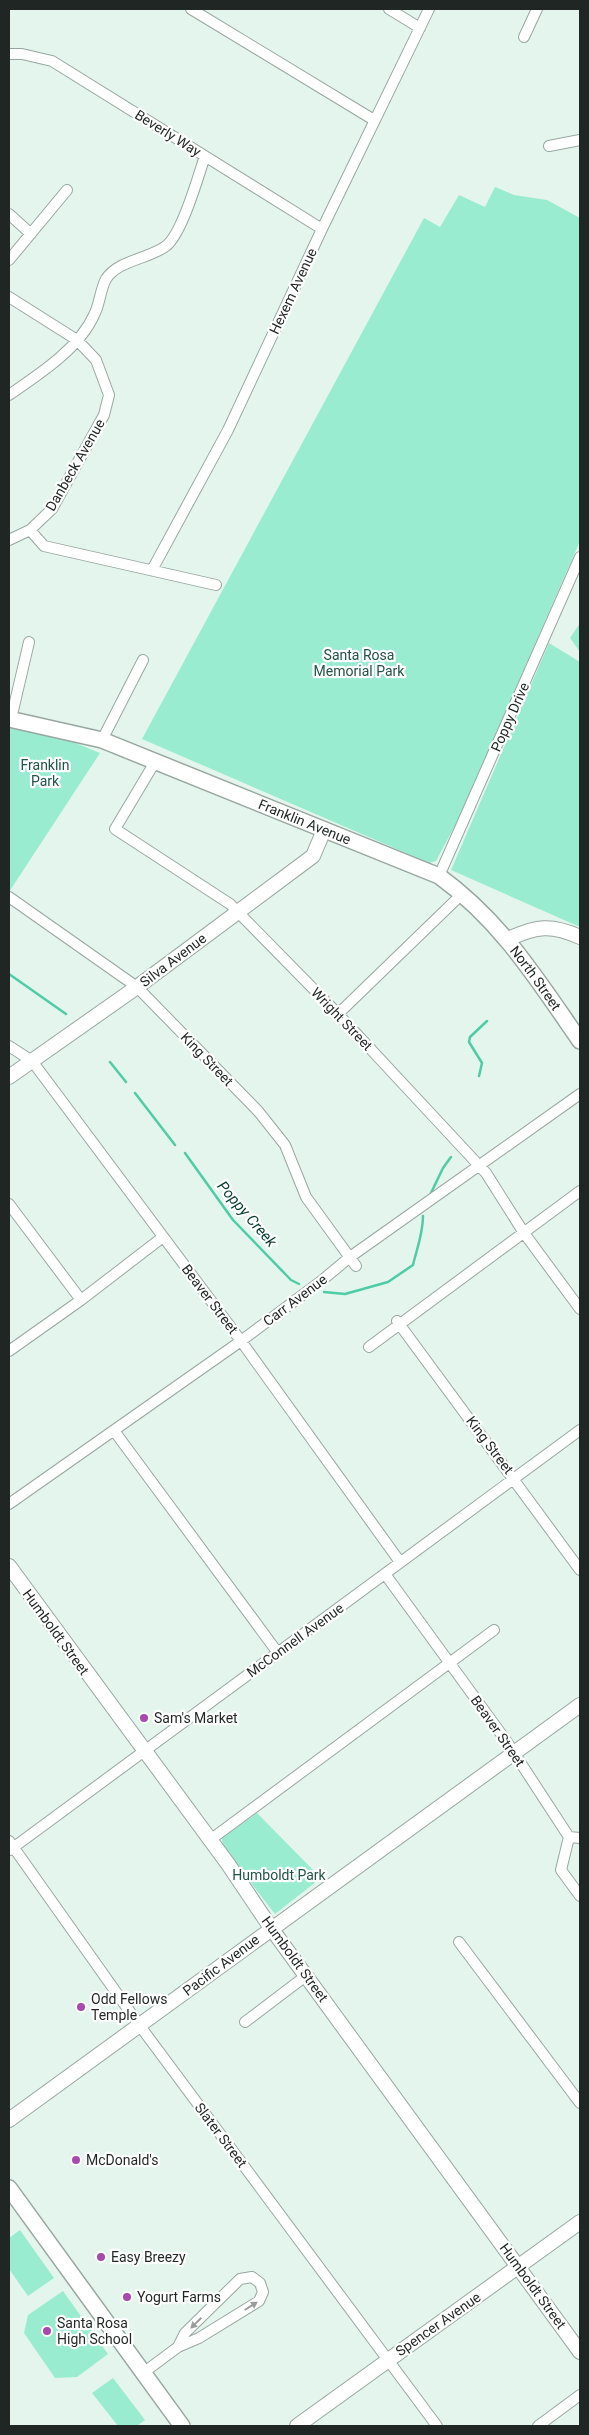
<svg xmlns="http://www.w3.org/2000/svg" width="589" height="2435" font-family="Roboto,sans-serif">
<rect width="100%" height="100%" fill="#e4f5ee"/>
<!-- green -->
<path fill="#99eccf" d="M495 187 514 195 547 200 580 218V541L459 818 436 861 429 863 142 739 424 218 440 227 459 195 485 207Z
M580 623V652L570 638Z
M549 643 580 662V927L451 870Z
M9 727 73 742 100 753 9 892Z
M257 1813 321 1878 275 1914 223 1847 222 1838Z
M20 2230 54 2278 28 2296 9 2269V2238Z
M63 2291 108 2354 77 2377 55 2378 24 2333 28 2315Z
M113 2378 145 2420 137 2426H118L92 2393Z"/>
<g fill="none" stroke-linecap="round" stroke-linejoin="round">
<!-- stream -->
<path stroke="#4ecca6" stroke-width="2.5" d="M9 974 66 1014
M110 1062 126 1082
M479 1076 482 1063 469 1042 470 1037 487 1021
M135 1093 175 1145
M185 1153 233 1220 291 1280 299 1284
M430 1195 443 1168 451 1157
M324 1292 345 1294 388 1282 413 1265C417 1248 423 1234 423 1216"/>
<defs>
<path id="minor" d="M191 9 374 120
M389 9 420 28
M524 37 537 9
M9 54H22L52 61 322 229
M549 146 580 140
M9 214 31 234
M9 260 67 190
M9 297 77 340 96 360 109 395 104 415 52 509 30 530 9 540
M9 395C38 375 79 349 94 315 100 304 100 290 106 279 118 260 149 259 166 246 182 234 198 177 205 156
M30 530 44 546 216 585
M152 570 228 430 322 229 429 9
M11 719 29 642
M102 740 143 660
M155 762 115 829 230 904 338 1014 486 1173 524 1233 580 1309
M439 876 580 557
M9 897 137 987 258 1111 285 1145 306 1197 356 1266
M338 1014 463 893
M9 1046 32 1061 241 1341 400 1562
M9 1204 81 1300
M397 1321 580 1570
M369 1347 580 1191
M9 1351 81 1300 163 1237
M115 1432 278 1653
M9 1504 241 1341 320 1282 350 1257 580 1094
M385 1574 507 1742 569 1837 561 1870 580 1896
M569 1837 580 1838
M210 1840 494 1630
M9 1841 140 2026 437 2426
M10 1850 580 1430
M459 1942 580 2103
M245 2022 307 1975
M143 2373 178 2347 199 2338 259 2301 263 2292 260 2283 252 2277 240 2279 185 2333 178 2347
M538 2426 580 2395"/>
<path id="tertiary" d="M508 939C537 926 551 924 580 937
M9 1077 137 987 313 856 324 830
M9 1566 228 1864 271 1928 580 2352
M9 2120 580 1705
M297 2426 580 2222"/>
<g id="secondary">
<path id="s1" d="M9 719 102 740 439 876C501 921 537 979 580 1041"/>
<path d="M9 2188 182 2426"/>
</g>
</defs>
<!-- minor casing -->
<use href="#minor" stroke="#98a8a1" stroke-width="12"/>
<!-- tertiary casing -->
<use href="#tertiary" stroke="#98a8a1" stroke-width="16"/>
<!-- secondary casing -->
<use href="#secondary" stroke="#98a8a1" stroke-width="18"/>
<!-- minor -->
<use href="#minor" stroke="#fff" stroke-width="10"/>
<!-- tertiary -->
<use href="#tertiary" stroke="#fff" stroke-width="14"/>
<!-- secondary -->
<use href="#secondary" stroke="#fff" stroke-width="15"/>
</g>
<!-- one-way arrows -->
<defs><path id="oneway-solid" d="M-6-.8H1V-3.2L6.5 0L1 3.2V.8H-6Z" transform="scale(1.25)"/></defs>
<g fill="#9a9d9c">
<use href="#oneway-solid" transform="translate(251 2306) rotate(-32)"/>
<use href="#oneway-solid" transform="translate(196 2323) rotate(136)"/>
</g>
<!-- markers -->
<g fill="#a948af" stroke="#fff" stroke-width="2">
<circle cx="144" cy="1718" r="5"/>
<circle cx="81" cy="2007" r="5"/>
<circle cx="76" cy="2160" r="5"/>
<circle cx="101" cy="2257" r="5"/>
<circle cx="127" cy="2297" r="5"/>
<circle cx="47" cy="2331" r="5"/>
</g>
<g text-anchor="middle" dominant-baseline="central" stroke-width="4.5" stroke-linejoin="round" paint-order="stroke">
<!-- street labels -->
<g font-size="14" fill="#1f2623" stroke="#fff">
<text transform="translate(168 133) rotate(32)">Beverly Way</text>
<text transform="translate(293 291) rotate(-65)">Hexem Avenue</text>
<text transform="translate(75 465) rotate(-60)">Danbeck Avenue</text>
<text transform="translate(510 717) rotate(-66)">Poppy Drive</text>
<text stroke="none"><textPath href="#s1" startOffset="314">Franklin Avenue</textPath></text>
<text transform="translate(173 960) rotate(-37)">Silva Avenue</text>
<text stroke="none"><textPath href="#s1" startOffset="600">North Street</textPath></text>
<text transform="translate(342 1019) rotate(46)">Wright Street</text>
<text transform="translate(207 1059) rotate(46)">King Street</text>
<text transform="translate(210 1299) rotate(53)">Beaver Street</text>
<text transform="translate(295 1300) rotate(-37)">Carr Avenue</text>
<text transform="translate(490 1445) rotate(53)">King Street</text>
<text transform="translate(56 1632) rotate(54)">Humboldt Street</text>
<text transform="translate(295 1640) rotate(-36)">McConnell Avenue</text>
<text transform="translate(498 1731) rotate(55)">Beaver Street</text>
<text transform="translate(295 1959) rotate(54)">Humboldt Street</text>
<text transform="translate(221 1965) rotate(-37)">Pacific Avenue</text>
<text transform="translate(221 2135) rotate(53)">Slater Street</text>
<text transform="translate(533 2286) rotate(54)">Humboldt Street</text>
<text transform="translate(438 2324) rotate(-35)">Spencer Avenue</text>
</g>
<!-- park labels -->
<g font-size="14" fill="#215444" stroke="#fff">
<text x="359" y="655">Santa Rosa<tspan x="359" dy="16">Memorial Park</tspan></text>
<text x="45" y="765">Franklin<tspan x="45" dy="16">Park</tspan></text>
<text x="279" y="1875">Humboldt Park</text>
</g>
<!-- poi labels -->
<g font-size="14" fill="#1f2623" stroke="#fff" text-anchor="start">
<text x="154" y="1718">Sam's Market</text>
<text x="91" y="1999">Odd Fellows<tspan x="91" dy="16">Temple</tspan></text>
<text x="86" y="2160">McDonald's</text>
<text x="111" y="2257">Easy Breezy</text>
<text x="137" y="2297">Yogurt Farms</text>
<text x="57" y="2323">Santa Rosa<tspan x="57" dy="16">High School</tspan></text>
</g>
<!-- water labels -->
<g font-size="15" font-style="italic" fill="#023c2d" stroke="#fff">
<text transform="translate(247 1214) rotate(49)">Poppy Creek</text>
</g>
</g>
<!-- border -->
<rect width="589" height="2435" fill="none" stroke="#1f2623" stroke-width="20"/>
</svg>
